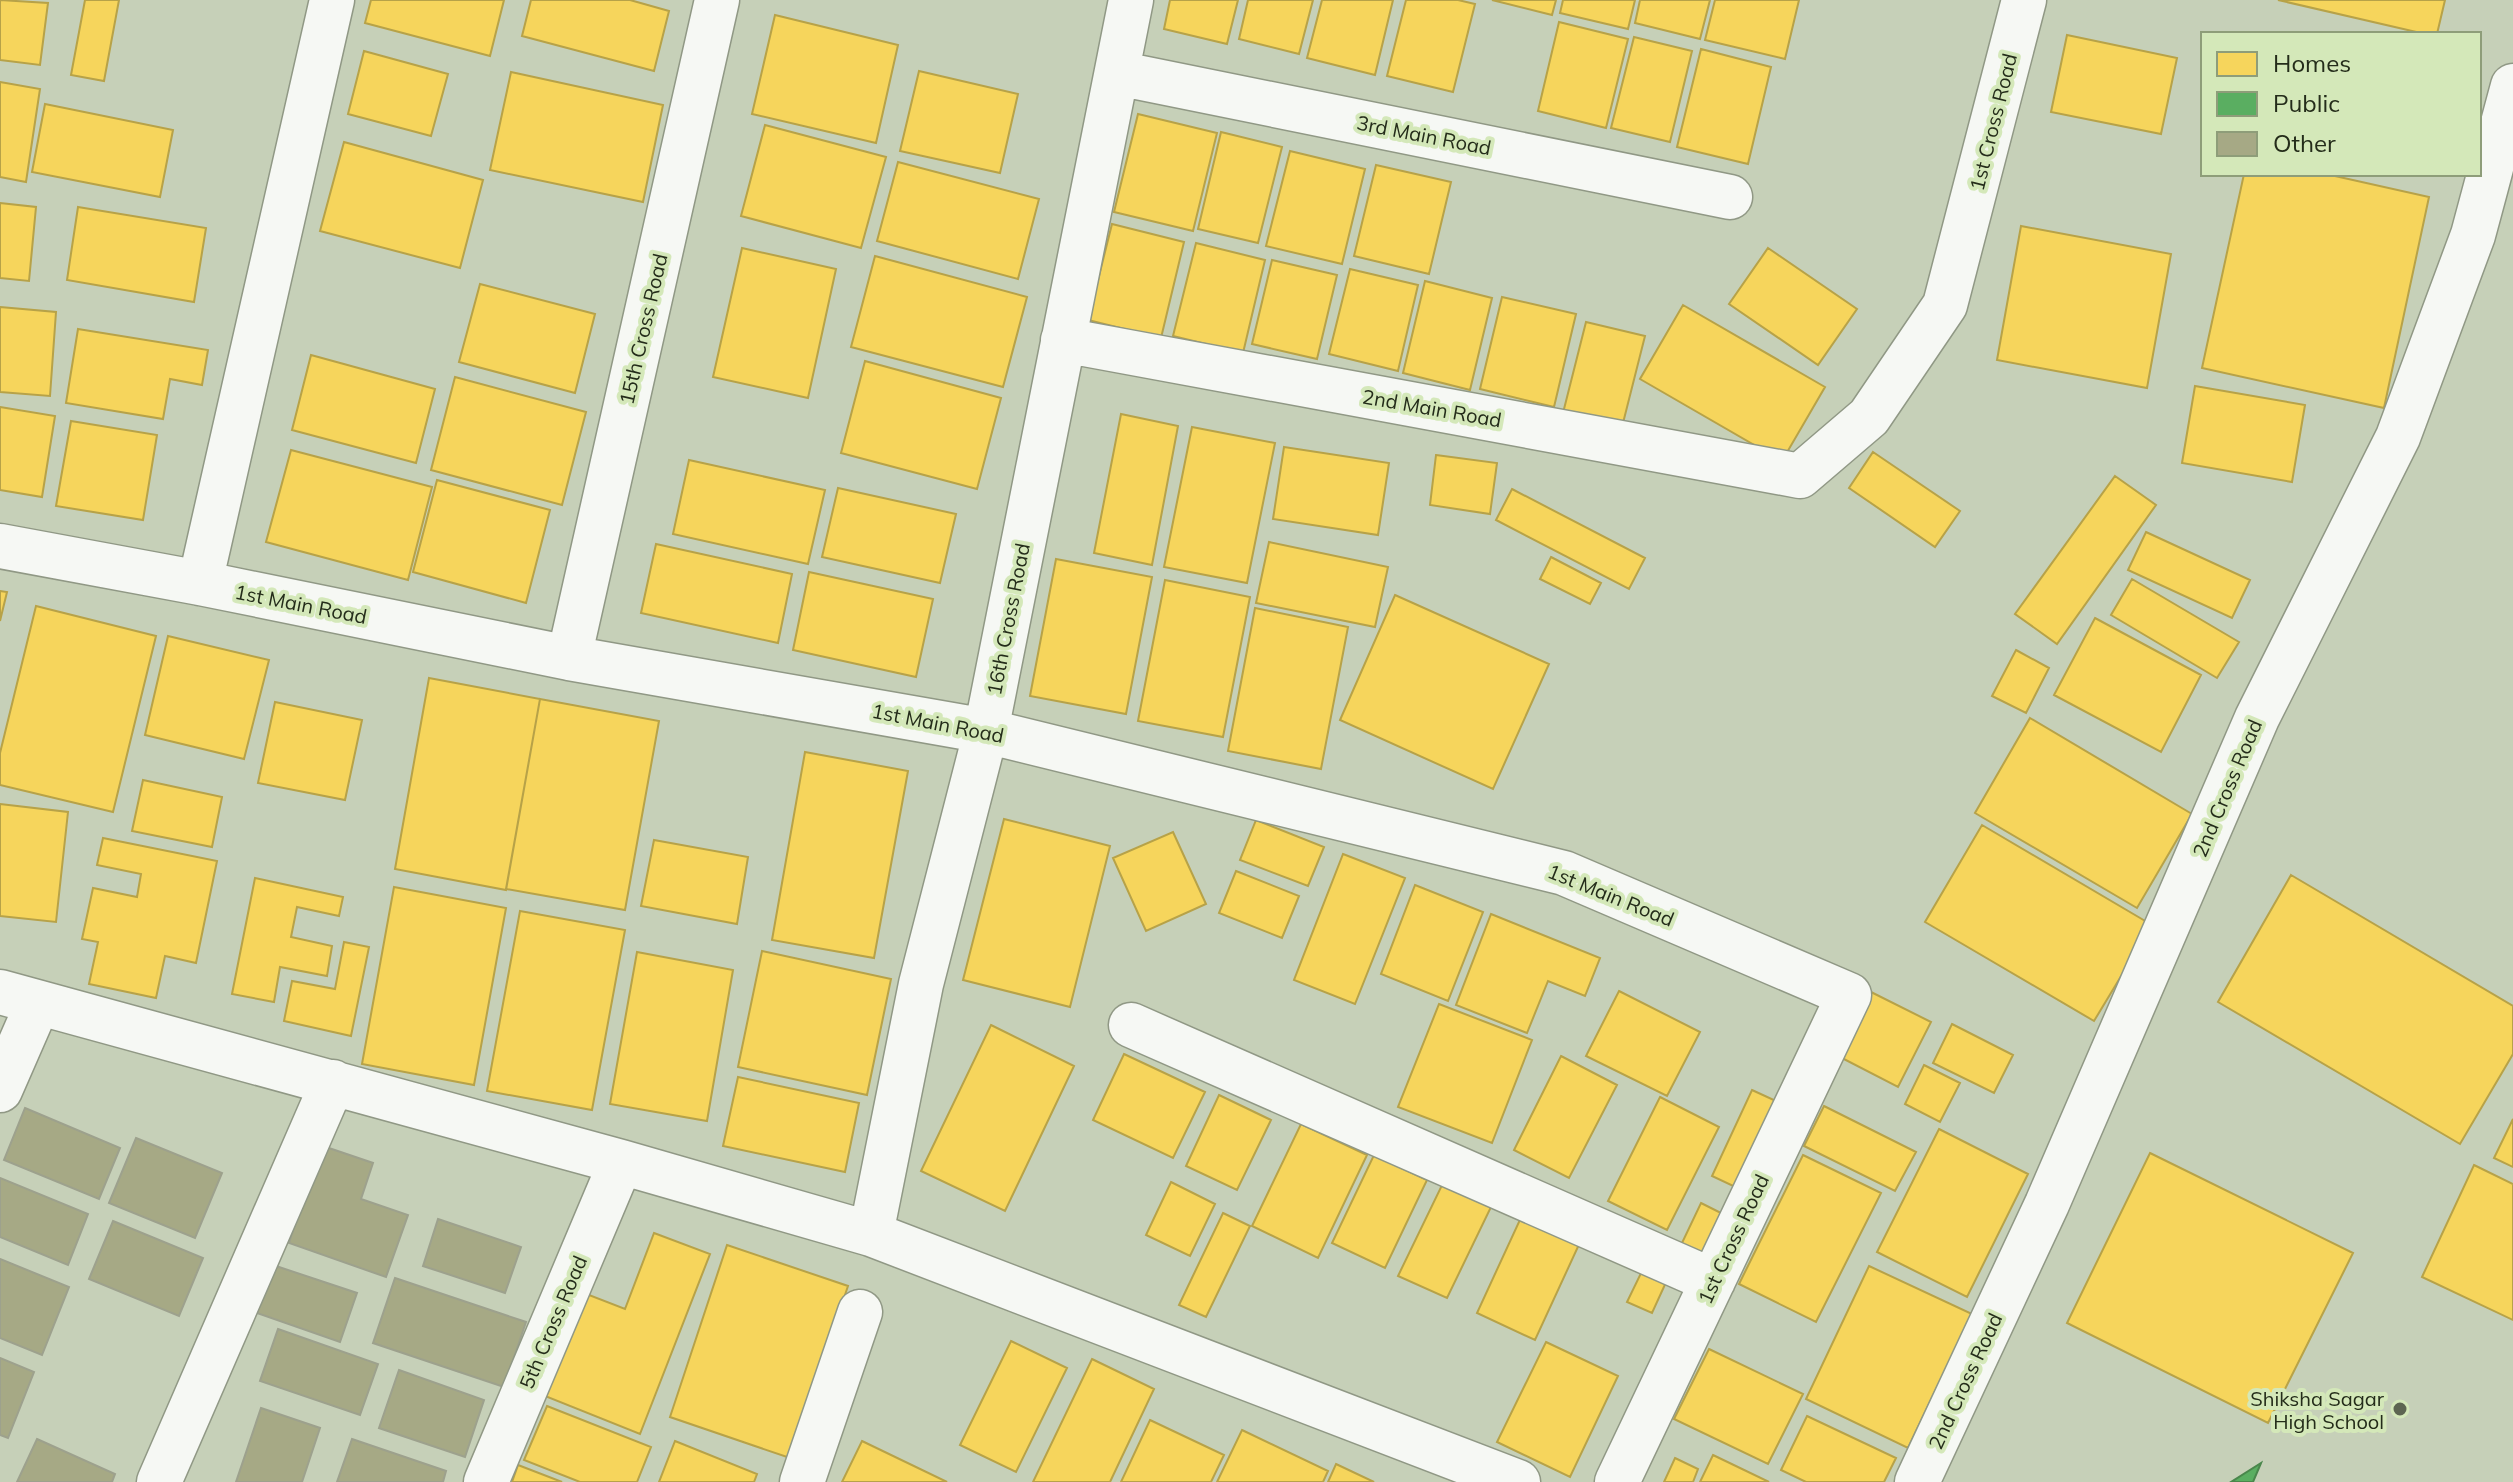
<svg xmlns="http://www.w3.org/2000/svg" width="2513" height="1482" font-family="Mulish,sans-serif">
<rect width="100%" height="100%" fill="#c6d0b8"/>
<!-- homes -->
<path fill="#f6d55c" stroke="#b7a248" stroke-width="2" d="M0 0 48 3 40 65 0 60Z
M85 0H119L104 81 71 75Z
M371 0H504L490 56 365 23Z
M531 0H630L669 11 654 71 522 36Z
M1170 0H1238L1227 44 1164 29Z
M1248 0H1313L1299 54 1239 39Z
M1322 0H1393L1375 75 1307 58Z
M1406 0H1458L1475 4 1453 92 1387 76Z
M1492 0H1556L1552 15Z
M1563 0H1635L1628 29 1560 13Z
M1640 0H1710L1700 39 1635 23Z
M1715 0H1799L1785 59 1705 40Z
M2278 0H2445L2437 34H2425Z
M775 15 898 45 876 143 752 114Z
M1559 22 1628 39 1606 128 1538 111Z
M2067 35 2177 58 2161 134 2051 112Z
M1634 37 1692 51 1670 142 1611 128Z
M1701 49 1771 67 1748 164 1677 147Z
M364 51 448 74 431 136 348 114Z
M919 71 1018 94 1000 173 900 151Z
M511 72 663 105 643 202 490 170Z
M0 82 40 89 26 182 0 177Z
M45 104 173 130 160 197 32 172Z
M1138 114 1217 133 1193 231 1114 212Z
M765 125 886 157 861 248 741 216Z
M1221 132 1282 147 1258 243 1198 229Z
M344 142 483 180 460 268 320 231Z
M1290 151 1365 169 1342 264 1266 246Z
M898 162 1039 199 1018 279 877 241Z
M1376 165 1451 182 1429 274 1354 256Z
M2244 174H2326L2429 197 2384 408 2202 368Z
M0 203 36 207 29 281 0 278Z
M78 207 206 228 194 302 67 280Z
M1112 224 1184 242 1161 338 1088 320Z
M2021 226 2171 254 2147 388 1997 360Z
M1196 243 1265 260 1243 353 1173 336Z
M742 248 836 269 808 398 713 377Z
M1768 248 1857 309 1818 365 1729 304Z
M875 256 1027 297 1003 387 851 347Z
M1272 260 1337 275 1317 359 1252 344Z
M1350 269 1418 285 1398 371 1329 354Z
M1425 281 1492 298 1470 390 1403 373Z
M480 284 595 314 575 393 459 362Z
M1502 297 1576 314 1554 407 1480 389Z
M1683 305 1825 387 1782 461 1640 379Z
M0 307 56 312 50 396 0 392Z
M1586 322 1645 336 1622 427 1563 413Z
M78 329 208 350 202 385 170 379 163 419 66 403Z
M311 355 435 389 416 463 292 430Z
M865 361 1001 398 977 489 841 453Z
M455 377 586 412 562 505 431 470Z
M2195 386 2305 405 2292 482 2182 463Z
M0 407 55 416 42 497 0 490Z
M1121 414 1178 426 1152 565 1094 553Z
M71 421 157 435 143 520 56 506Z
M1192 427 1275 443 1247 583 1164 567Z
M1284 447 1389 463 1378 535 1273 519Z
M291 450 432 487 408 580 266 542Z
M1873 452 1960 511 1935 547 1849 488Z
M1436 455 1497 463 1490 514 1430 505Z
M689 460 825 490 808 564 673 534Z
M2115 476 2156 505 2057 644 2015 614Z
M437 480 550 510 526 603 413 572Z
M838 488 956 514 940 583 822 557Z
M1512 489 1645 558 1629 589 1496 520Z
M2146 532 2250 580 2232 618 2128 570Z
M1269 542 1388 567 1375 627 1256 603Z
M656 544 792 574 778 643 641 613Z
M1551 557 1601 583 1590 604 1540 579Z
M1056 559 1152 577 1126 714 1030 696Z
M809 572 933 599 916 677 793 650Z
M2132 579 2239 642 2217 678 2111 615Z
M1165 580 1250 597 1223 737 1138 721Z
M0 591 7 592 0 621Z
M1395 595 1549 664 1493 789 1340 720Z
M36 606 156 636 113 812 0 785V753Z
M1255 608 1348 627 1321 769 1228 751Z
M2095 618 2201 675 2161 752 2054 695Z
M168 636 269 660 244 759 145 735Z
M2016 650 2049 668 2026 713 1992 696Z
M429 678 540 699 506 890 395 869Z
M540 699 659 721 625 910 506 889Z
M275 702 362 720 345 800 258 783Z
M2030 718 2192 814 2137 908 1975 813Z
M805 752 908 771 874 958 772 940Z
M143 780 222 797 212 847 132 831Z
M0 804 68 812 56 922 0 916Z
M1004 819 1110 846 1070 1007 963 980Z
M1256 820 1324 847 1308 886 1240 860Z
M1982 825 2152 925 2094 1021 1925 922Z
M1173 832 1206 904 1146 931 1113 858Z
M103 838 217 861 196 963 165 956 156 998 89 984 98 942 82 939 93 888 137 897 141 874 97 865Z
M654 840 748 857 737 924 641 906Z
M1343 854 1405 878 1355 1004 1294 980Z
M1236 871 1299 896 1282 938 1219 913Z
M2291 875 2513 1006V1054L2460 1144 2218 1002Z
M255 878 343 897 339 916 297 907 291 937 332 946 327 976 280 967 274 1002 232 994Z
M1415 885 1483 912 1448 1001 1381 974Z
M394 887 506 908 474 1085 362 1064Z
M520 911 625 930 592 1110 487 1091Z
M1491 914 1600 958 1585 996 1548 981 1527 1033 1456 1005Z
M344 942 369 947 351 1036 284 1021 292 981 335 989Z
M762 951 891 979 867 1095 738 1067Z
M637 952 733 970 707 1121 610 1104Z
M1619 991 1700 1032 1667 1096 1586 1056Z
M1871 992 1931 1022 1898 1087 1838 1056Z
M1439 1004 1532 1040 1492 1143 1398 1107Z
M1952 1024 2013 1055 1994 1093 1933 1063Z
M991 1025 1074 1066 1005 1211 921 1171Z
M1124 1054 1205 1092 1173 1158 1093 1120Z
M1561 1056 1617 1085 1569 1178 1514 1150Z
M1924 1065 1960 1083 1940 1122 1905 1104Z
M738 1077 859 1103 845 1172 723 1146Z
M1752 1090 1789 1107 1748 1193 1712 1176Z
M1219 1095 1271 1120 1237 1190 1186 1166Z
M1660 1097 1719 1127 1667 1230 1608 1201Z
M1824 1106 1916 1152 1895 1191 1804 1146Z
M2513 1119V1167L2494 1158Z
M1301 1124 1367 1155 1318 1258 1252 1226Z
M1939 1129 2028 1174 1967 1297 1877 1252Z
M2150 1153 2353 1253 2268 1423 2067 1323Z
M1374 1155 1427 1180 1385 1268 1332 1243Z
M1803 1155 1881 1193 1816 1322 1739 1284Z
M2474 1165 2513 1184V1320L2422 1277Z
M1171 1182 1215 1204 1190 1256 1146 1235Z
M1443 1183 1491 1207 1447 1298 1398 1276Z
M1701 1203 1721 1213 1702 1255 1681 1245Z
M1524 1211 1582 1238 1535 1340 1477 1313Z
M1223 1213 1250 1226 1206 1317 1179 1305Z
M654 1233 710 1254 640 1434 545 1396 584 1293 625 1309Z
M727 1245 848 1286 790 1458 670 1417Z
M1869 1266 1972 1314 1908 1448 1806 1399Z
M1644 1267 1668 1278 1652 1313 1627 1302Z
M1011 1341 1067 1368 1016 1472 960 1445Z
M1546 1342 1618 1376 1570 1477 1497 1442Z
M1709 1349 1803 1394 1768 1464 1674 1419Z
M1092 1359 1154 1389 1110 1482H1033Z
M547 1406 651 1447 637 1482H580L524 1460Z
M1807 1416 1896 1458 1884 1482H1806L1781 1470Z
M1150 1420 1224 1455 1211 1482H1121Z
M1242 1430 1328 1471 1323 1482H1217Z
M675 1441 757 1474 754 1482H659Z
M862 1441 947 1482H842Z
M1713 1455 1769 1482H1700Z
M1675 1458 1698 1469 1693 1482H1664Z
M1336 1464 1374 1482H1328Z
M518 1465 562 1482H512Z"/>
<!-- public -->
<path fill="#5aae61" stroke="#4a874c" stroke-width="2" d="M2261 1463 2253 1482H2231Z"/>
<!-- building -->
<path fill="#a6a985" stroke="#9da18d" stroke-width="2" d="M25 1108 120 1148 99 1199 4 1160Z
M136 1138 222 1173 195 1238 109 1203Z
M320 1145 373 1163 361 1199 408 1215 386 1277 289 1243Z
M0 1178 88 1214 68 1265 0 1237Z
M438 1219 521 1247 505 1293 423 1266Z
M113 1221 203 1258 179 1316 89 1279Z
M0 1259 69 1287 42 1355 0 1338Z
M270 1264 357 1293 340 1342 254 1312Z
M395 1278 526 1322 504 1387 373 1343Z
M278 1329 378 1364 360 1415 260 1381Z
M0 1358 34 1372 8 1438 0 1435Z
M399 1370 484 1400 465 1457 379 1428Z
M261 1408 320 1428 302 1482H236Z
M37 1439 115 1474 112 1482H17Z
M352 1439 446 1471 443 1482H337Z"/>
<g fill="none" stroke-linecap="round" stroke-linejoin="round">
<defs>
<path id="street" d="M1117 73 1730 197
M1063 340 1800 476 1869 417 1945 305 2024 0
M0 546 200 583 569 658 986 731 1564 873 1849 995 1617 1482
M200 583 332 0
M569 658 717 0
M0 992 621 1162 871 1234 1518 1482
M1131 1025 1713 1281
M0 1090 38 1003
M871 1234 921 984 986 731 1131 0
M159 1482 333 1082
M486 1482 621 1162
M802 1482 860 1312
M1917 1482 2047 1204 2257 718 2398 437 2473 235 2513 86"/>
</defs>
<!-- street casing -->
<use href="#street" stroke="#909885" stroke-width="47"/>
<!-- street -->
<use href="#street" stroke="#f6f8f4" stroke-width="44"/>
</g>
<!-- markers -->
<circle fill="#5d6551" stroke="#d4e8b9" stroke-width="3" cx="2400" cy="1409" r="8"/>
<g text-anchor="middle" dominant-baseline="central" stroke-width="8" stroke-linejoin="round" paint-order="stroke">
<!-- street labels -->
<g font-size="20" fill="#242c1a" stroke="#d4e8b9">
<text transform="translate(1993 122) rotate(-76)">1st Cross Road</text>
<text transform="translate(1424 135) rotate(11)">3rd Main Road</text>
<text transform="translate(643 329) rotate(-77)">15th Cross Road</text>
<text transform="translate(1432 408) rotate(10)">2nd Main Road</text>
<text transform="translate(301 604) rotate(11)">1st Main Road</text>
<text transform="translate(1008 619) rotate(-79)">16th Cross Road</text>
<text transform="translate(938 723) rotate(11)">1st Main Road</text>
<text transform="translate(2227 788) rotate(-67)">2nd Cross Road</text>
<text transform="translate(1611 895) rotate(22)">1st Main Road</text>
<text transform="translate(1733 1239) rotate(-65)">1st Cross Road</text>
<text transform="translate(553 1322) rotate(-67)">5th Cross Road</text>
<text transform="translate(1965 1381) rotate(-65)">2nd Cross Road</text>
</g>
<!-- poi labels -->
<g font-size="20" fill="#242c1a" stroke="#d4e8b9" text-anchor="end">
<text x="2384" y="1398">Shiksha Sagar<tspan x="2384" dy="23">High School</tspan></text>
</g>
</g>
<!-- legend -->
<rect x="2201" y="32" width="280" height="144" fill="#d4e8b9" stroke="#8e9d79" stroke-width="2"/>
<rect x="2217" y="52" width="40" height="24" fill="#f6d55c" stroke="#8e9d79" stroke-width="2"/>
<text x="2273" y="72" font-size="24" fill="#242c1a">Homes</text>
<rect x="2217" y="92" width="40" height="24" fill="#5aae61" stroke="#8e9d79" stroke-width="2"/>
<text x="2273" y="112" font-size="24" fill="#242c1a">Public</text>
<rect x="2217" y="132" width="40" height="24" fill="#a6a985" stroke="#8e9d79" stroke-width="2"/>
<text x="2273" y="152" font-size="24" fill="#242c1a">Other</text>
</svg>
